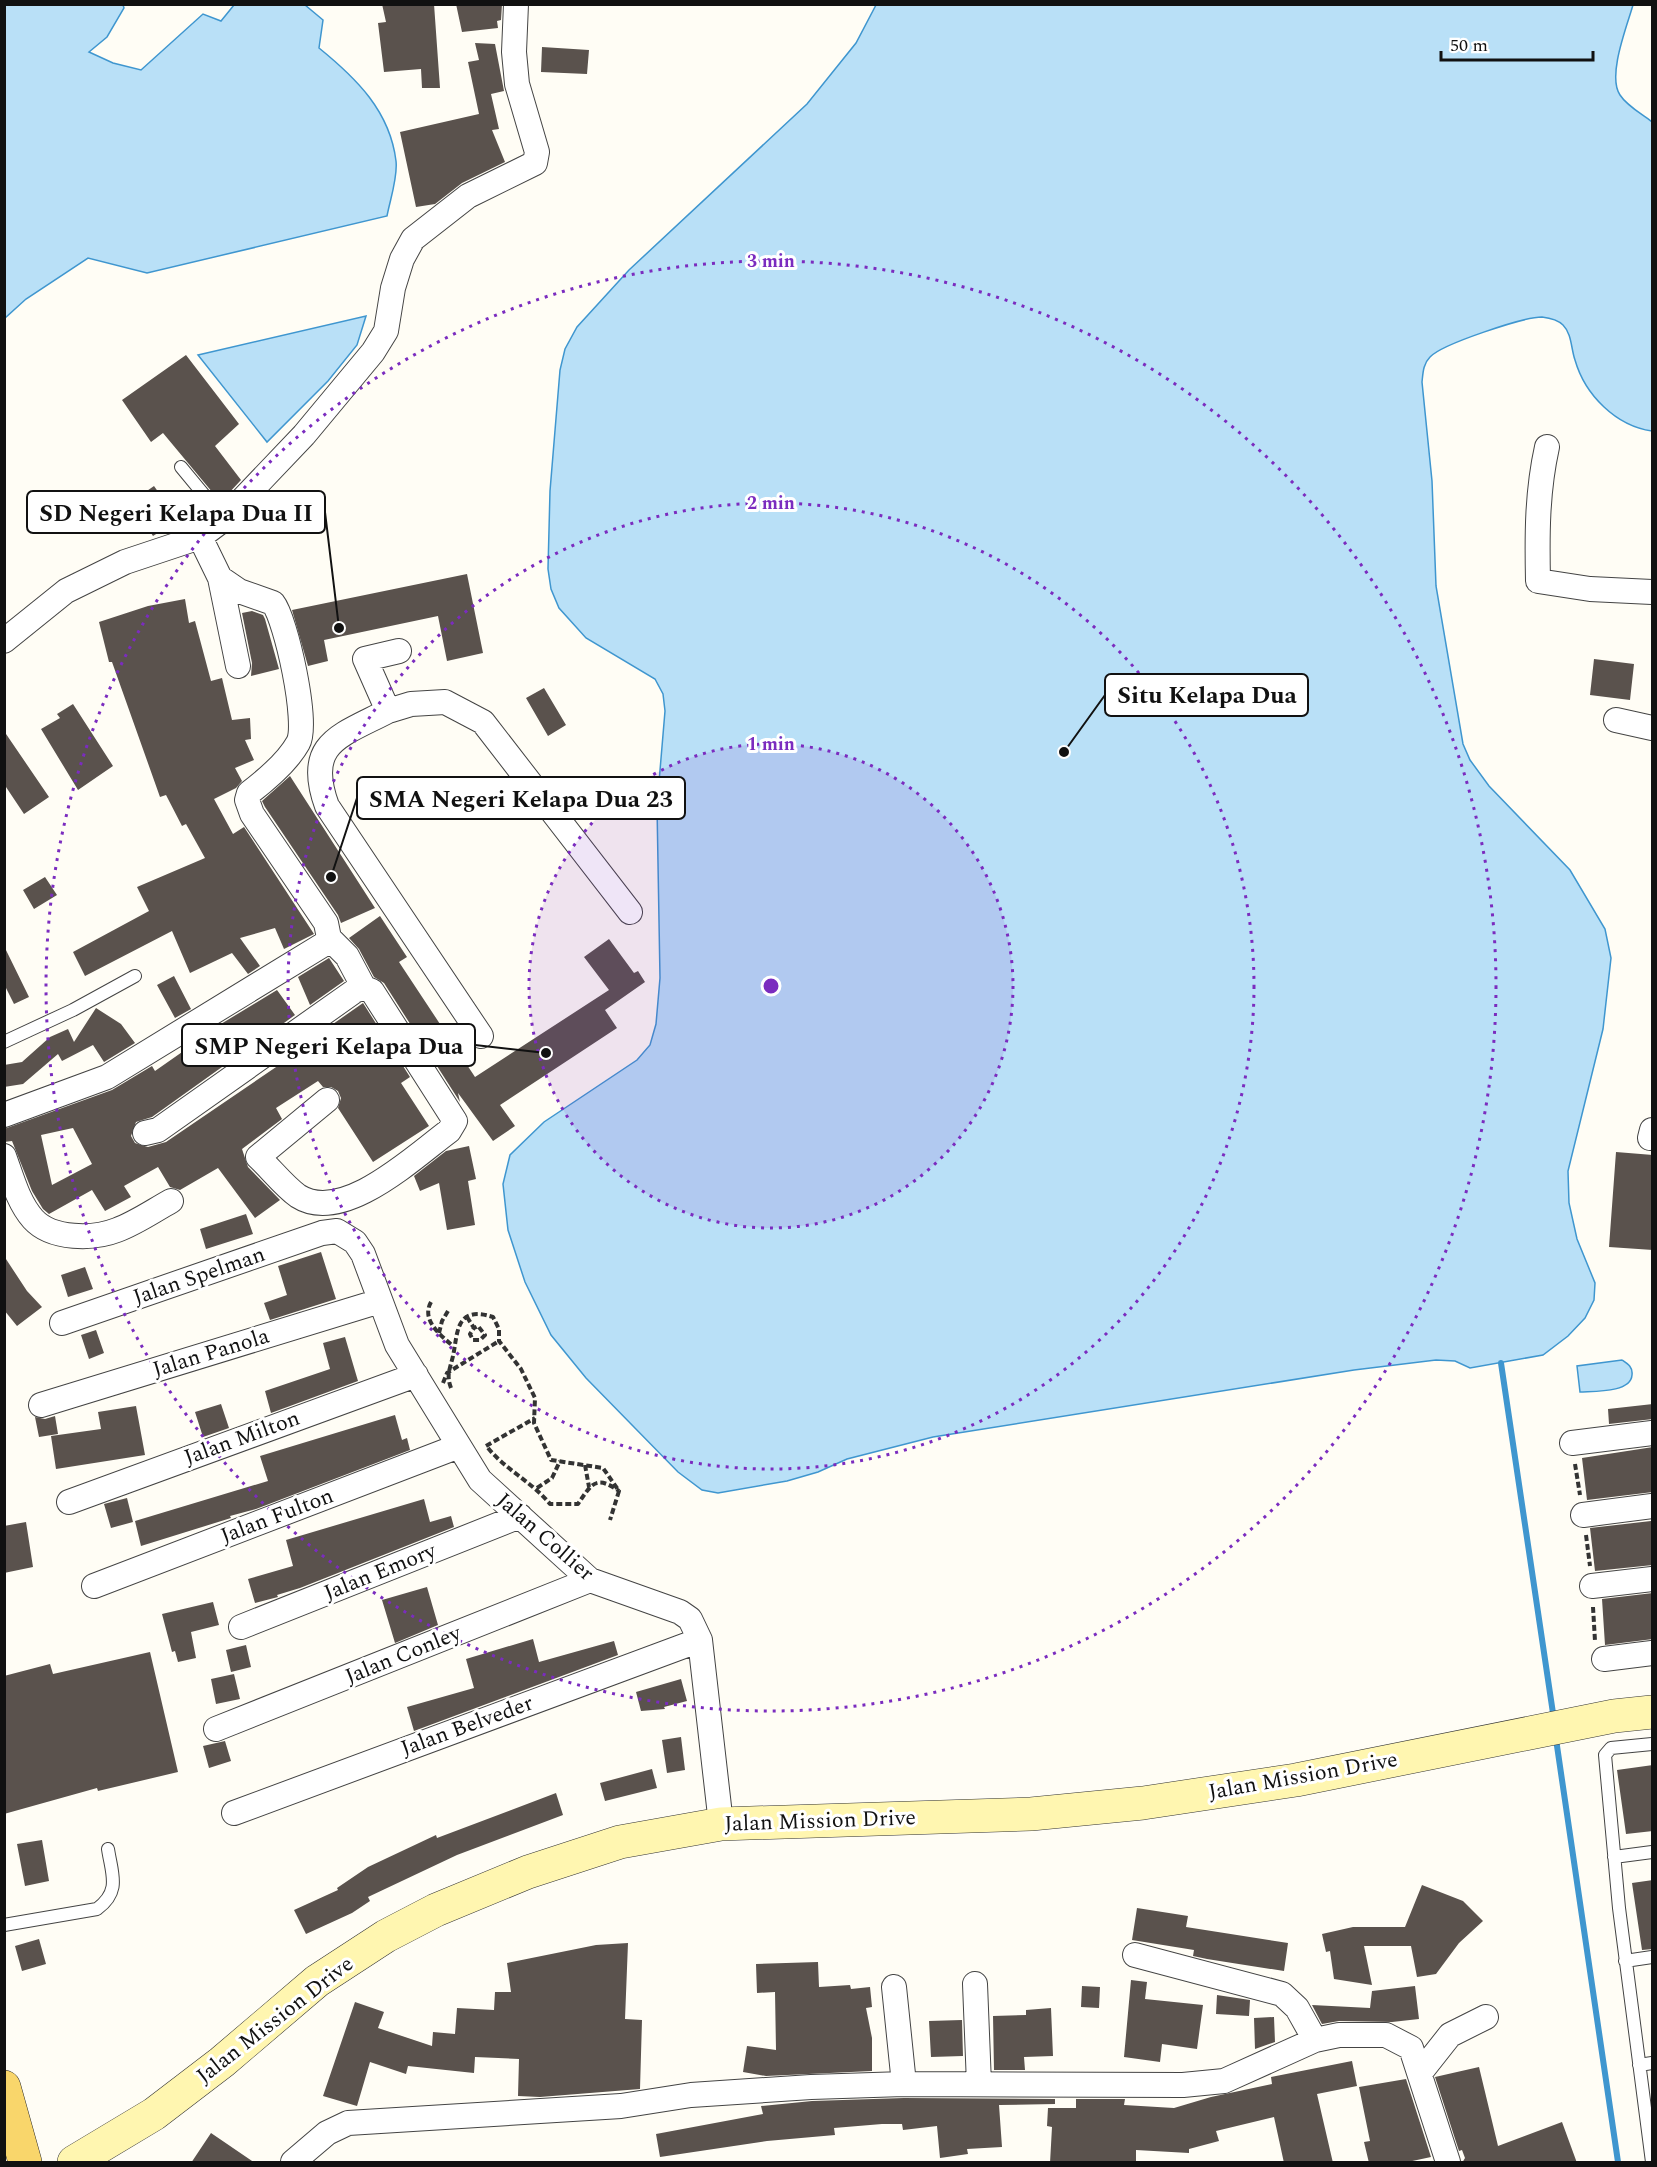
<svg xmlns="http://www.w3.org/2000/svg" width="1657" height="2167" font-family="Spectral,serif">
<rect width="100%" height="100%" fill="#fffdf5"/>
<!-- water -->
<path fill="#b9e0f7" stroke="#3f96cf" stroke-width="1.5" d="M5 4 123 5 124 8 107 37 89 52 113 63 141 70 203 14 221 21 234 5H305L323 20 319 48C356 78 390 111 396 161 398 177 390 200 387 216L147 273 88 258 26 299 5 318Z
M876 5H1633C1627 26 1607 76 1620 95 1627 106 1642 114 1652 122V431C1616 426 1585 395 1575 360 1571 349 1572 334 1563 325 1558 320 1550 318 1542 317 1524 317 1442 344 1430 357 1423 364 1423 373 1422 382L1432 481 1436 586 1463 744 1470 760 1489 786 1570 870 1605 929 1611 958 1603 1029 1568 1171 1569 1203 1577 1239 1595 1283 1594 1300 1585 1318 1568 1336 1543 1355 1470 1368 1455 1361 1436 1360 1354 1370 933 1437 847 1459 818 1472 787 1481 718 1493 702 1490 678 1472 586 1378 551 1335 525 1282 508 1230 503 1184 510 1155 544 1122 637 1060 650 1045 656 1024 660 978 657 806 665 711 663 694 655 679 586 638 559 608 551 589 548 569 550 491 560 370 565 349 577 327 629 270 807 104 856 43Z
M366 316 357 345 328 381 267 442 198 355Z
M1622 1360C1628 1364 1633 1367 1632 1375 1631 1393 1593 1391 1580 1392L1577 1366Z"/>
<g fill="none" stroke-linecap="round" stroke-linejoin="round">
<!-- stream -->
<path stroke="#3f96cf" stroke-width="6" d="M1501 1363 1554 1720
M1556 1739 1618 2162"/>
</g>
<!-- building -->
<path fill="#5a524d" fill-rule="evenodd" d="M382 4H434L440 88H422L421 69 384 72 378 23 386 22Z
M456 4H502L501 20 497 21 498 28 462 32Z
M475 43 495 44 504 91 491 94 499 129 492 130 505 162 462 183 435 204 416 207 400 132 479 114 468 62 479 60Z
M542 47 589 50 587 74 541 72Z
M186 355 239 424 215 446 241 480 228 494 218 499 163 433 151 442 122 400Z
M154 486 178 520 153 536 131 502Z
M467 574 483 653 447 661 438 616 324 640 328 661 308 666 292 610Z
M185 599 189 623 195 621 211 681 222 678 232 720 250 718 251 739 245 740 254 760 235 768 242 781 236 788 214 799 233 834 244 827 314 934 284 949 275 928 240 938 260 966 248 974 232 953 190 973 172 931 85 976 73 952 149 911 137 887 205 858 186 824 182 826 166 795 160 797 112 662H109L99 622 148 606Z
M252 611 263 615 265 619 279 669 251 676 252 663 242 613Z
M1594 659 1634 664 1630 700 1590 695Z
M544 688 566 725 548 736 526 698Z
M73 704 113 766 78 790 41 729 60 718 57 714Z
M4 731 49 797 24 814 4 784Z
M290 776 375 908 341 923 338 915 265 807 262 801Z
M45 877 57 895 34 909 23 890Z
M380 916 407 957 399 962 475 1077 609 990 584 957 609 939 634 973 638 971 645 982 605 1010 617 1028 500 1105 515 1126 493 1141 458 1093 460 1102 384 983 374 977 359 949 349 938Z
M4 946 29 997 14 1004 4 984Z
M329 958 344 981 310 1005 298 977Z
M174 976 191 1009 175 1018 157 985Z
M277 990 295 1015 266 1036 264 1034 229 1062 152 1117 136 1122 131 1136 135 1143 148 1147 166 1142 282 1063 281 1061 312 1039 318 1047 328 1042 323 1031 363 1003 410 1077 401 1083 429 1126 373 1162 338 1108 341 1098 338 1091 331 1087H323L318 1081 276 1108 282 1119 242 1149 248 1167 280 1200 255 1218 218 1168 180 1190 170 1187 158 1167 124 1186 131 1197 105 1211 92 1190 49 1214 43 1209 32 1191 12 1141 4 1142V1129L112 1090 152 1066 155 1071 185 1050 183 1047ZM73 1128 92 1164 52 1185 41 1135Z
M96 1008 121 1024 135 1043 104 1062 93 1045 62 1061 58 1054 23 1084 4 1087V1065L22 1062 50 1037 68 1029 74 1042Z
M469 1146 476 1179 468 1181 475 1225 447 1230 439 1183 420 1191 414 1176 446 1151Z
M1616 1152 1653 1155V1250L1609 1247Z
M246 1214 253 1234 206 1249 200 1229Z
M321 1252 336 1299 270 1320 264 1303 287 1295 278 1266Z
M4 1256 27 1291 42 1307 17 1326 4 1310Z
M85 1267 93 1289 68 1297 61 1275Z
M96 1330 104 1353 89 1359 81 1335Z
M345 1337 358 1381 271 1413 265 1391 330 1369 323 1343Z
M221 1404 229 1428 203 1437 195 1412Z
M1653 1404V1419L1609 1424 1608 1409Z
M136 1406 145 1455 56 1469 51 1436 101 1429 98 1412Z
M395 1415 402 1440 407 1438 410 1450 256 1509 230 1516 231 1518 141 1546 135 1521 268 1481 260 1456Z
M55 1416 58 1434 39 1437 35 1417 45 1419Z
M1653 1447V1492L1587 1500 1582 1458Z
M127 1498 133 1522 111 1528 104 1504Z
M424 1499 430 1522 451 1516 454 1527 300 1588 277 1595 278 1597 255 1603 248 1579 293 1566 286 1540Z
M1651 1521 1653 1565 1595 1571 1590 1528Z
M26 1522 33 1567 4 1573V1526Z
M427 1587 438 1625 395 1643 382 1600Z
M1653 1593V1639L1605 1645 1602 1599Z
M213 1602 219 1625 191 1632 196 1658 178 1662 175 1651 172 1652 162 1614Z
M533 1639 539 1662 614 1641 618 1655 414 1731 407 1707 474 1688 466 1659Z
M246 1645 251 1667 231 1672 226 1650Z
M150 1652 178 1772 98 1791 97 1788 4 1814V1676L50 1664 53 1674Z
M234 1674 240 1699 216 1704 211 1679Z
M681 1679 687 1701 664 1707 665 1709 641 1711 636 1692Z
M681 1737 685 1770 667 1773 662 1740Z
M225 1741 231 1761 209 1768 203 1746Z
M1653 1765V1831L1626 1834 1617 1770Z
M652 1769 657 1788 605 1801 600 1783Z
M556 1793 563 1815 457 1855 368 1897 370 1901 352 1913 306 1934 294 1910 338 1890 337 1888 368 1867 436 1835 437 1838Z
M42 1840 49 1881 25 1886 17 1844Z
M1653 1880V1949L1642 1950 1632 1883Z
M1422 1885 1463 1901 1483 1921 1459 1943 1436 1974 1417 1977 1411 1946H1364L1372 1985 1334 1979 1330 1951 1326 1952 1322 1934 1353 1927H1405Z
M1137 1908 1188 1916 1186 1927 1288 1943 1284 1971 1207 1959 1193 1956 1194 1950 1132 1940Z
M39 1939 46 1964 22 1971 15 1946Z
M628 1943 625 2019 642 2020 640 2089 540 2097 518 2096 519 2059 475 2057 474 2073 408 2066 406 2074 370 2062 357 2106 323 2096 355 2002 384 2012 378 2028 432 2046 433 2032 455 2034 457 2008 494 2010 495 1992H511L507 1963 596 1945Z
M818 1962 819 1987 850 1985 851 1989 870 1987 872 2007 866 2008 872 2038V2071L766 2076 743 2072 747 2046 776 2050 775 1992 757 1993 756 1964Z
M1131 1980 1147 1982 1145 1999 1203 2005 1197 2049 1162 2044 1160 2062 1124 2057Z
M1082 1986 1100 1987 1099 2008 1081 2007Z
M1415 1986 1419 2019 1392 2022 1339 2021 1322 2024 1312 2005 1370 2008 1372 1991Z
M1217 1995 1250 2000 1249 2016 1216 2014Z
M1051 2008 1053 2056 1024 2057 1025 2070H994L993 2016 1026 2015V2010Z
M1274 2017 1275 2042 1255 2049 1254 2018Z
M962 2020 963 2056 931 2057 929 2021Z
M1352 2061 1357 2086 1317 2094 1333 2163H1284L1274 2117 1216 2131 1219 2141 1189 2149V2153L1136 2150V2163H1050L1052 2127 1047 2126 1048 2108H1076V2099H1125L1124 2105 1174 2108 1211 2097 1272 2084 1271 2077Z
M1479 2067 1498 2146 1562 2122 1577 2163H1462L1465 2158 1462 2150 1459 2151 1435 2077Z
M1406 2079 1431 2157 1403 2163H1369L1364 2142 1370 2141 1359 2087Z
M904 2098 1055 2099V2104L999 2105 1002 2147 967 2149 968 2154 940 2158 937 2126 903 2130 902 2124H882L834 2128 835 2135 767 2141 660 2157 656 2134 763 2114 761 2106 812 2101Z
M211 2133 255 2163H191Z"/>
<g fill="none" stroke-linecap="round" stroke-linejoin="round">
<defs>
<path id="lane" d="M181 467 224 519
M4 1042 73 1010 135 976
M1614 1857 1652 1852
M4 1925 97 1909C121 1891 112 1875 108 1849
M1625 1961 1652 1957
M1639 2065 1652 2063
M1652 2162 1619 1908 1605 1755 1611 1748 1652 1744"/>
<path id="street" d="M1547 447C1537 492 1537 535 1538 581L1590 589 1652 592
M220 578 238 666
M4 641 66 591 125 562 200 537 224 519 304 435 373 352 386 331 393 288 402 259 413 239 468 196 535 163 537 152 517 84 514 52 516 4
M399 651 365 659 388 711 411 704 445 702 483 722 630 912
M388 711C340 736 304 743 327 806L481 1036
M1616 720 1652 728
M329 938 347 956 364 988
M4 1115 107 1077 326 943 329 938 326 923 252 814 247 800 249 793C266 780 288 761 298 743 309 724 286 619 273 603L239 591 220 578 200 537
M145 1133 158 1130 356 990 364 988 372 991 455 1121 449 1131C415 1156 343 1225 298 1196 284 1186 271 1169 258 1157L327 1100
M1650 1138 1652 1130
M4 1156C12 1178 18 1202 33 1219 52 1240 94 1239 117 1230 136 1223 153 1211 171 1201
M62 1323 322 1233 337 1231 355 1242 363 1254 397 1345 480 1480 590 1580 680 1612 690 1619 700 1640 721 1824
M41 1405 380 1301
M1572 1443 1652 1433
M69 1502 416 1375
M1583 1515 1652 1506
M94 1586 459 1446
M1592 1586 1652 1579
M241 1627 520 1516
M1604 1659 1652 1653
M216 1729 590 1580
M234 1813 700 1640
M1135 1955 1282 1994 1297 2008 1315 2040
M975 1984 979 2084
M894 1987 904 2084
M1420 2073 1450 2035 1486 2017
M293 2162 327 2133 348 2123 621 2106 691 2095 811 2087 904 2084 1183 2085 1224 2081 1315 2040 1339 2035H1386L1411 2048 1448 2162"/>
<path id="secondary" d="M74 2162 154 2114 222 2062 317 1981 386 1936 436 1910 528 1872 620 1842 721 1824 1031 1814 1143 1803 1296 1780 1614 1716 1652 1712"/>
<path id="primary" d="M4 2087 25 2162"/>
</defs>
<!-- lane casing -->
<use href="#lane" stroke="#444" stroke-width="14"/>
<!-- street casing -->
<use href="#street" stroke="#444" stroke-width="26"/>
<!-- secondary casing -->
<use href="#secondary" stroke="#333" stroke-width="34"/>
<!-- primary casing -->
<use href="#primary" stroke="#222" stroke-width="34"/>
<!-- path -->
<path stroke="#333" stroke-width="4" stroke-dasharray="6 3" stroke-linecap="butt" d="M431 1302C421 1320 440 1335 453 1346
M467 1317 474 1328 470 1334 473 1340H480L485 1335 478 1326 474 1328
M439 1333 442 1321 448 1311
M443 1383 447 1373 499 1341
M451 1388C446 1375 450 1369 453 1356 458 1333 455 1305 493 1317L499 1329V1341L521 1369 535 1398 534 1423 551 1460 603 1468 619 1491 610 1520
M486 1446 535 1418
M488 1448C506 1470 532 1482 550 1504H578C592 1483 596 1475 619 1491
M1575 1464 1580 1495
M585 1465 589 1487
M537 1488 552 1478 560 1461
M1586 1535 1590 1566
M1593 1607 1595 1641"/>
<!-- lane -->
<use href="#lane" stroke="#fff" stroke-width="12"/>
<!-- street -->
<use href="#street" stroke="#fff" stroke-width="24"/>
<!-- secondary -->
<use href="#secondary" stroke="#fff6b0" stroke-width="33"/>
<!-- primary -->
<use href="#primary" stroke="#f9d66b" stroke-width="33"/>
</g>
<!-- distance rings -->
<circle cx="771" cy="986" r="242" fill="#7b2cbf" fill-opacity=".12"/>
<g fill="none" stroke="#7b2cbf" stroke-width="3" stroke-dasharray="3 6">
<circle cx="771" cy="986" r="242"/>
<circle cx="771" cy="986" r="483"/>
<circle cx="771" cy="986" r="725"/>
</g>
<g text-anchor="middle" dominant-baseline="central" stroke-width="6" stroke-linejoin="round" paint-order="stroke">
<!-- street labels -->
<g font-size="22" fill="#111" stroke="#fff">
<text transform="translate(199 1276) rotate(-19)">Jalan Spelman</text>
<text transform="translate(211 1353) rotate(-17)">Jalan Panola</text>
<text transform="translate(242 1438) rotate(-20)">Jalan Milton</text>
<text transform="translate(277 1516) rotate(-21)">Jalan Fulton</text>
<text transform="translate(545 1537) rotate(41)">Jalan Collier</text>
<text transform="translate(380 1572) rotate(-22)">Jalan Emory</text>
<text transform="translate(403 1655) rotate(-22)">Jalan Conley</text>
<text transform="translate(467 1726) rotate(-20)">Jalan Belveder</text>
<text transform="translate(1303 1776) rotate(-10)">Jalan Mission Drive</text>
<text transform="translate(820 1821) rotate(-2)">Jalan Mission Drive</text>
<text transform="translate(275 2020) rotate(-38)">Jalan Mission Drive</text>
</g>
</g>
<circle cx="771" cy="986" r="9" fill="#7b2cbf" stroke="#fff" stroke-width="3"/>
<g font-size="18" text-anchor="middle" font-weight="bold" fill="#7b2cbf" stroke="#fff" stroke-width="6" stroke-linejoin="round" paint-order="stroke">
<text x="771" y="267">3 min</text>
<text x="771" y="509">2 min</text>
<text x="771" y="750">1 min</text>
</g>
<!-- callouts -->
<path fill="none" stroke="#111" stroke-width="2" d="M339 628L325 512M1064 752L1105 695M331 877L357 798M546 1053L475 1045"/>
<g fill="#111" stroke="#fff" stroke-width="2">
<circle cx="339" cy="628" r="6"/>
<circle cx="1064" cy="752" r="6"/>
<circle cx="331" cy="877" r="6"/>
<circle cx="546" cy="1053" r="6"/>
</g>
<g fill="#fff" stroke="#111" stroke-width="2">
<rect x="27" y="491" width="298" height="42" rx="6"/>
<rect x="1105" y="674" width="203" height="42" rx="6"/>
<rect x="357" y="777" width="328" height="42" rx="6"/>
<rect x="182" y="1024" width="293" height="42" rx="6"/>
</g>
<g font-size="24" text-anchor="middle" font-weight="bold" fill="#111">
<text x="176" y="521">SD Negeri Kelapa Dua II</text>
<text x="1207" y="703">Situ Kelapa Dua</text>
<text x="521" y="807">SMA Negeri Kelapa Dua 23</text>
<text x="329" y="1054">SMP Negeri Kelapa Dua</text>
</g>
<!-- border -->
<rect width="1657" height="2167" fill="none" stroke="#111111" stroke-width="12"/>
<!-- scale -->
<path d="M1441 51v9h152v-9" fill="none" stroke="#111111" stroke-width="3"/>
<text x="1450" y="51" font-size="18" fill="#111111" stroke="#ffffff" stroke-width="4.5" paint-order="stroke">50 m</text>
</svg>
